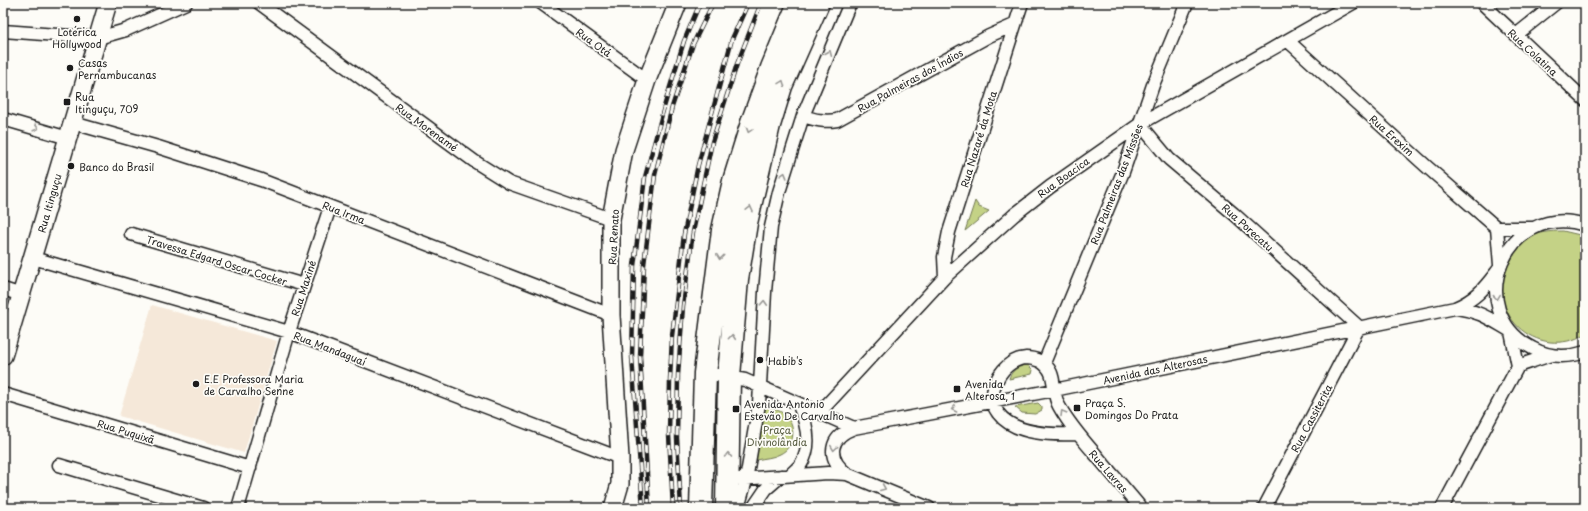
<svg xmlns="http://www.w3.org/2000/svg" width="1588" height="511" font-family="'Playpen Sans',sans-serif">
<rect width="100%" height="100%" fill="#fdfcf7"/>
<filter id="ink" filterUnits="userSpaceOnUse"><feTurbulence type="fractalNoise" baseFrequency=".025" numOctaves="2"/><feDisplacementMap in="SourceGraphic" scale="8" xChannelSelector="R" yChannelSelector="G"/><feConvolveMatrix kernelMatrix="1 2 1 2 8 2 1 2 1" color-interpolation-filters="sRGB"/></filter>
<g filter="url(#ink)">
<!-- built -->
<path fill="#f5e8d9" d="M152 305 277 341 244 453 119 416Z"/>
<!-- green -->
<path fill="#c4d286" stroke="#707751" d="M975 201 979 207 989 211 965 231Z
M1563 231 1580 235 1585 239V334C1574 341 1562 343 1550 342 1498 335 1483 267 1527 239 1538 232 1550 231 1563 231Z
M1028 365 1033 370 1032 374 1009 379C1011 370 1019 366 1028 365Z
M1038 403 1042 407V410L1035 414 1022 413 1015 407Z
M765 406C772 408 780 410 785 415 797 426 795 447 780 454 773 458 764 458 756 460Z"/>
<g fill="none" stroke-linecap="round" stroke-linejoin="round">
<defs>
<path id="street" d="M259 3 474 161 509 183 611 219
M541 3 647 80
M1482 3 1585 100
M3 31 98 38 126 30 186 3
M1516 35 1556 3
M1288 41 1426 166 1497 228 1500 265
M803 116C815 120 824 122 837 120L989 36 1014 25
M3 119 68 138
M73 123 158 147 261 180 611 315
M1140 124 1169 159 1234 214 1359 327 1264 508
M1585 225C1506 200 1460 310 1532 348 1548 357 1567 358 1585 352
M1497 228H1532
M131 234 304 285
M33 258 289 332 620 458
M945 277 944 257 949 232 1022 3
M3 289 22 295
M1457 308C1479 311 1490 319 1509 330
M1044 363 1123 172 1153 85 1187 3
M1518 366 1551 355
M705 373 745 380 854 428
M3 394 250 468
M820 412 945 277 1014 215 1050 187 1140 124 1353 3
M1077 434C1053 435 1014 435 998 413 996 410 993 405 992 402 992 400 993 396 993 393 995 377 1008 359 1026 358 1031 358 1035 359 1040 361 1059 372 1050 390 1059 406 1069 424 1082 439 1096 455 1111 473 1126 490 1141 508
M59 465 203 508
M790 475C793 472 798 468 801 464 813 445 806 421 798 403
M739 479 828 473 847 474
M238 508 289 332 330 207
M738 508 746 480 759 404 765 292 771 227 779 192 803 116 850 3
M753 508 766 489 781 476
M929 508 847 474C826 458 829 437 854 428L1054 390 1455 308C1477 299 1485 287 1499 269
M1442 508 1518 366 1511 332"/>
<path id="secondary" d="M3 356 108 3
M613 508 620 484V458L611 315V219L624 150 647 80 678 3"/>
<path id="highway" d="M701 508 705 373 723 230 734 181 752 123 772 68 799 3
M727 508 729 376 737 279 746 223 769 125 781 86 818 3"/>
</defs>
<!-- street casing -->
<use href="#street" stroke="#1c1c1c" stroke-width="15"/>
<!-- secondary casing -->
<use href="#secondary" stroke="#1c1c1c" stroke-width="20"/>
<!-- highway casing -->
<use href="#highway" stroke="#1c1c1c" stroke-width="25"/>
<!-- street -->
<use href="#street" stroke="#fdfcf7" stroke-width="12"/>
<!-- secondary -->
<use href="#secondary" stroke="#fdfcf7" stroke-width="17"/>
<!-- highway -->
<use href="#highway" stroke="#fdfcf7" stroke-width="22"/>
<defs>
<path id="rail" d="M643 508 632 357 634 266 645 177 664 107 684 41 700 3
M649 508 640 356 644 265 655 175 672 107 693 44 713 3
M673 508 669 435 670 380 672 336 684 234 698 165 732 39 748 3
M681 508 677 438 678 375 683 306 693 232 712 142 737 64 761 3"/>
</defs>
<!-- rail casing -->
<use href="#rail" stroke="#1c1c1c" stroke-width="4.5"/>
<!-- rail -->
<use href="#rail" stroke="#fdfcf7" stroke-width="3" stroke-dasharray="9" stroke-linecap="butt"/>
</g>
<!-- one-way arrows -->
<defs><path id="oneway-chevron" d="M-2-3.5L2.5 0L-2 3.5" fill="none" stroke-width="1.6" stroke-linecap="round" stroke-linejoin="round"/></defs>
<g stroke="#989794">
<use href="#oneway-chevron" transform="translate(829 53) rotate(-67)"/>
<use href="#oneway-chevron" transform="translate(782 83) rotate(-69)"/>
<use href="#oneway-chevron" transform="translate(36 128) rotate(16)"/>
<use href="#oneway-chevron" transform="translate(749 130) rotate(107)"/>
<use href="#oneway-chevron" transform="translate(784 175) rotate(-74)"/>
<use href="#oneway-chevron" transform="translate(750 209) rotate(-77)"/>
<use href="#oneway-chevron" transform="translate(720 257) rotate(97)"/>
<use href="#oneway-chevron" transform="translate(1497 297) rotate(82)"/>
<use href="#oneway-chevron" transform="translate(764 303) rotate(-87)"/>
<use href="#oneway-chevron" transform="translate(732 337) rotate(-85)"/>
<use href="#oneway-chevron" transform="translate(954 409) rotate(169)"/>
<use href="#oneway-chevron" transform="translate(1063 413) rotate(-121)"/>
<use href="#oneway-chevron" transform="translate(834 448) rotate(98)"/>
<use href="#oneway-chevron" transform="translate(728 455) rotate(-89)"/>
<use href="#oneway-chevron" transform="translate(883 488) rotate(23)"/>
</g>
</g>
<!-- markers -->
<g fill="#1c1c1c" stroke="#fdfcf7" stroke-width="1.5">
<circle cx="77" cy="19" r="4"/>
<circle cx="70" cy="68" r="4"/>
<rect x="63" y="98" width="8" height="8" rx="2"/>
<circle cx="71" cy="166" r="4"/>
<circle cx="760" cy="360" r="4"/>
<circle cx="196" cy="384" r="4"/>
<rect x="953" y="385" width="8" height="8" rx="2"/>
<rect x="1073" y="404" width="8" height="8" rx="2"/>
<rect x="732" y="405" width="8" height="8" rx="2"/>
</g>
<g text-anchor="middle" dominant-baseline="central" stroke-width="3.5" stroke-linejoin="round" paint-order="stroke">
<!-- poi labels -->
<g font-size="10" fill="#1c1c1c" stroke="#fdfcf7" text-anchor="start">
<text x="77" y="31" text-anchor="middle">Lotérica<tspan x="77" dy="12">Hollywood</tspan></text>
<text x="78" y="62">Casas<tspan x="78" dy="12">Pernambucanas</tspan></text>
<text x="75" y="96">Rua<tspan x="75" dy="12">Itinguçu, 709</tspan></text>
<text x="79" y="166">Banco do Brasil</text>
<text x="768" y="360">Habib's</text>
<text x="204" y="378">E.E Professora Maria<tspan x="204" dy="12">de Carvalho Senne</tspan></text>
<text x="965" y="383">Avenida<tspan x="965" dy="12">Alterosa, 1</tspan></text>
<text x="1085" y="402">Praça S.<tspan x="1085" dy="12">Domingos Do Prata</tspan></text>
<text x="744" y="403">Avenida Antônio<tspan x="744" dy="12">Estevão De Carvalho</tspan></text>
</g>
<!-- street labels -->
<g font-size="10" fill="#1c1c1c" stroke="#fdfcf7">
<text transform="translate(594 42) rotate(36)">Rua Otá</text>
<text transform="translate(1533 52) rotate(43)">Rua Colatina</text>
<text transform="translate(910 80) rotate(-29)">Rua Palmeiras dos Índios</text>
<text transform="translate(427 127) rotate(36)">Rua Morenamé</text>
<text transform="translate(1392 135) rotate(42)">Rua Erexim</text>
<text transform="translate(978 139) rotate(-73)">Rua Nazaré da Mota</text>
<text transform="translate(1063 177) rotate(-36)">Rua Boacica</text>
<text transform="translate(1116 184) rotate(-69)">Rua Palmeiras das Missões</text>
<text transform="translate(49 203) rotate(-74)">Rua Itinguçu</text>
<text transform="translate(344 212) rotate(21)">Rua Irma</text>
<text transform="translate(1248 227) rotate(42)">Rua Porecatu</text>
<text transform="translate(613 237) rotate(-87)">Rua Renato</text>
<text transform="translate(217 260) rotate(17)">Travessa Edgard Oscar Cocker</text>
<text transform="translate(303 288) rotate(-72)">Rua Maxiné</text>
<text transform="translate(330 348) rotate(21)">Rua Mandaguaí</text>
<text transform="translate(1155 369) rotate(-12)">Avenida das Alterosas</text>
<text transform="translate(1311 418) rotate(-62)">Rua Cassiterita</text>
<text transform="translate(126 431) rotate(17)">Rua Puquixã</text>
<text transform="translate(1109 471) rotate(49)">Rua Lavras</text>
</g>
<!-- park labels -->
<g font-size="10" fill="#575c41" stroke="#fdfcf7">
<text x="777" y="429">Praça<tspan x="777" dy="12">Divinolândia</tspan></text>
</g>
</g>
<!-- margin -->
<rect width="1588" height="511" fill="none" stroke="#fdfcf7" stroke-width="16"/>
<rect x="8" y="8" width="1572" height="495" fill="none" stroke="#1c1c1c" stroke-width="1.5" filter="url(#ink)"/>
</svg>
